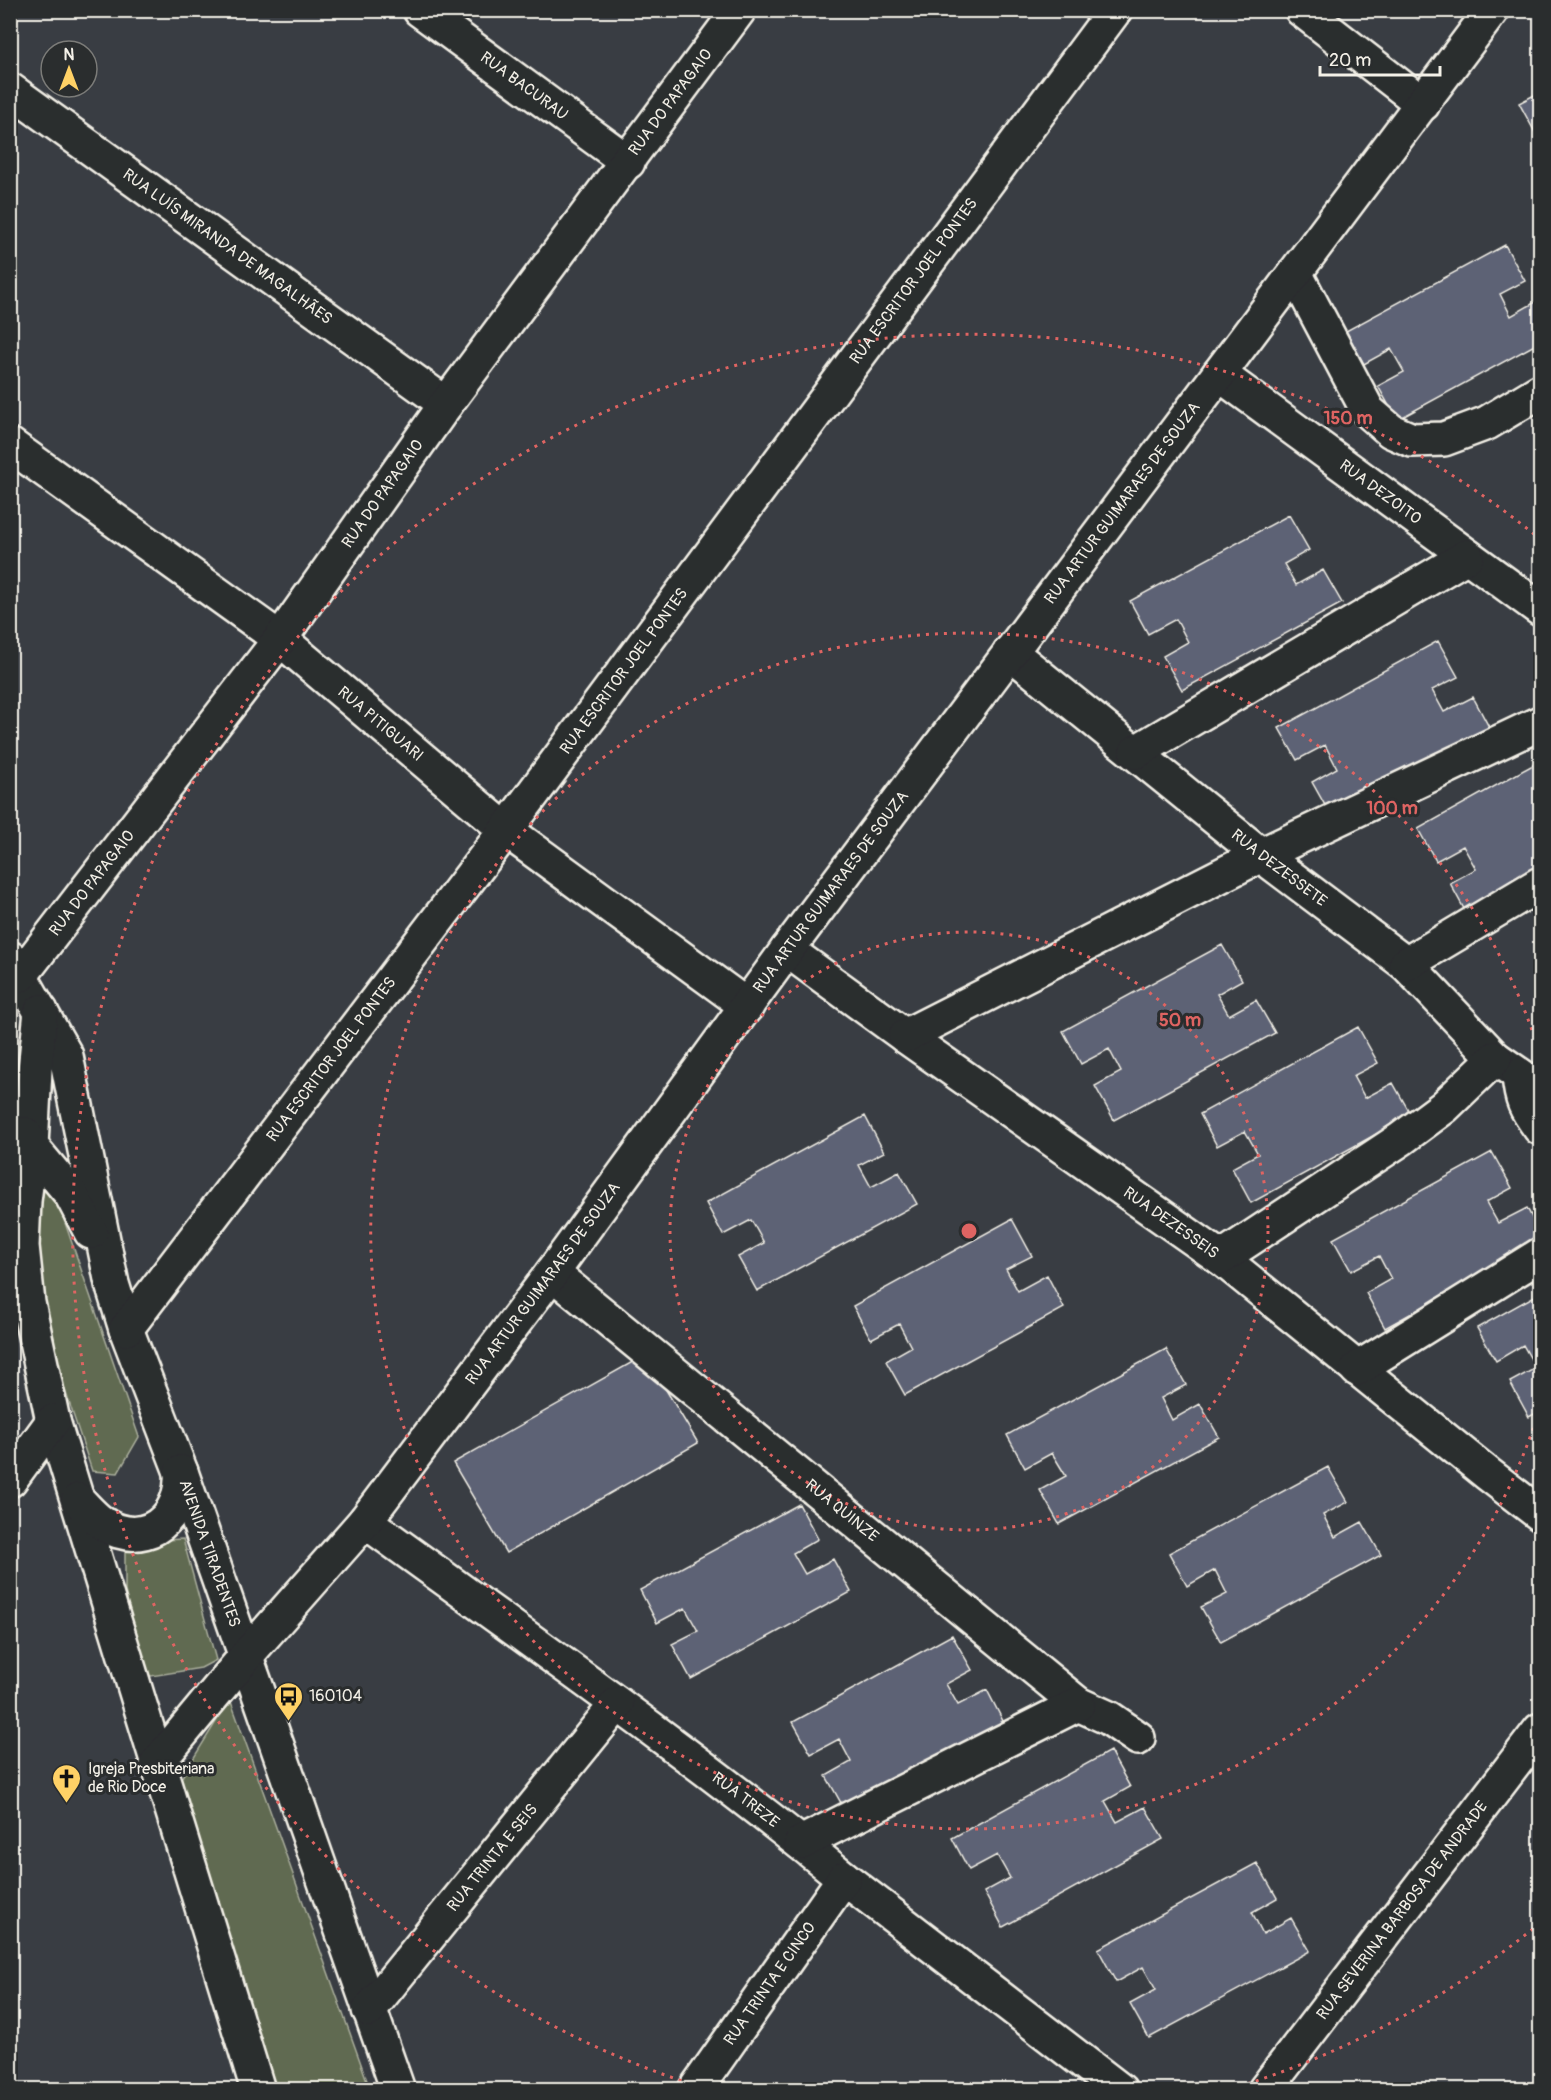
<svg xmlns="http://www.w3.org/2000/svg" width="1551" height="2100" font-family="Pangolin,sans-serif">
<rect width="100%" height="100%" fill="#393d43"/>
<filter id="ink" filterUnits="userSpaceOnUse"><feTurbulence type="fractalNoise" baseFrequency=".0167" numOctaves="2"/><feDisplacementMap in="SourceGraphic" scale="12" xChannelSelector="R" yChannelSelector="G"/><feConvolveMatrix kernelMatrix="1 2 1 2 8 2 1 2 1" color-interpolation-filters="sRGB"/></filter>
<g filter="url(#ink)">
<!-- green -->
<path fill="#606a51" stroke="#aaae9c" stroke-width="1.5" d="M45 1165 139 1437 118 1473 92 1471 26 1273Z
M183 1539 216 1660 201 1668 145 1677 125 1591V1542Z
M230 1699 370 2089H269L174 1790Z"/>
<!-- building -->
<path fill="#5d6274" stroke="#f4f1e8" stroke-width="1.5" d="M1540 92V134L1537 136 1519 103Z
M1505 245 1525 281 1500 294 1511 316 1539 300 1540 342 1397 420 1378 386 1404 372 1391 349 1364 364 1346 331Z
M1289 515 1309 550 1284 564 1296 585 1323 570 1342 603 1182 690 1163 656 1188 642 1176 619 1148 634 1130 601Z
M1438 641 1458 677 1432 690 1444 712 1473 697 1490 729 1331 816 1312 782 1337 768 1325 745 1297 760 1279 728Z
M1540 761V879L1469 918 1450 883 1476 869 1463 846 1436 861 1418 829Z
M1222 945 1242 980 1217 994 1229 1015 1256 1000 1275 1033 1114 1120 1095 1086 1121 1072 1109 1049 1081 1064 1063 1031Z
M1358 1027 1378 1063 1353 1076 1365 1098 1393 1083 1411 1115 1251 1203 1232 1168 1258 1154 1245 1131 1217 1146 1200 1114Z
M865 1116 884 1152 859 1165 871 1187 899 1172 917 1204 757 1291 738 1257 764 1243 751 1220 723 1235 706 1203Z
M1492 1152 1512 1188 1486 1202 1498 1223 1527 1208 1540 1233V1242L1385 1328 1366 1293 1391 1279 1379 1256 1351 1271 1333 1239Z
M1012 1219 1032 1256 1006 1269 1018 1291 1047 1275 1064 1308 905 1395 886 1361 911 1347 899 1324 871 1339 853 1306Z
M1540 1293V1411L1529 1417 1510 1382 1536 1368 1523 1345 1496 1361 1477 1328Z
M1166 1349 1186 1385 1161 1398 1172 1420 1200 1404 1219 1437 1059 1524 1040 1490 1066 1476 1052 1453 1025 1468 1007 1435Z
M645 1355 698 1443 506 1553 453 1463Z
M1328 1467 1348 1502 1323 1515 1335 1537 1362 1522 1381 1555 1221 1642 1201 1607 1227 1594 1215 1570 1187 1586 1169 1553Z
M799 1504 818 1539 793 1553 805 1574 833 1559 851 1592 691 1679 672 1644 698 1631 685 1608 657 1623 640 1590Z
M952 1635 972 1670 946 1684 958 1705 987 1690 1004 1723 845 1810 826 1776 851 1762 839 1739 811 1754 793 1722Z
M1110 1751 1130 1787 1105 1801 1117 1822 1145 1807 1163 1839 1003 1927 984 1892 1010 1878 997 1855 969 1870 952 1838Z
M1257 1863 1277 1898 1252 1912 1263 1934 1291 1918 1310 1951 1149 2038 1130 2004 1156 1990 1143 1967 1116 1982 1098 1949Z"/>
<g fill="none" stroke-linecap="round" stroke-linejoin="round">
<defs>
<g id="minor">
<path id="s1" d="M420 10 628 162"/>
<path d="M1302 10 1423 104"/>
<path id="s2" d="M10 90 446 404"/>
<path d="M1295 273 1368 411 1391 431 1412 440 1444 439 1487 423 1540 391"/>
<path id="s3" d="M1219 374 1540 609"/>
<path id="s4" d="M10 445 280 639 506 830 747 1006"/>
<path id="s5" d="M1010 652 1261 855 1406 964 1495 1058 1540 1089"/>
<path d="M1136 752 1467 556"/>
<path id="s6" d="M787 950 905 1036 1221 1258 1488 1474 1540 1514"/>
<path id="s7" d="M10 958 66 1056 112 1284 126 1329 181 1472 398 2090"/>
<path d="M1406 964 1540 884"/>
<path id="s8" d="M21 975 280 639 446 404 739 10"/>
<path d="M41 1011 35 1070 31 1146 24 1201 22 1246 28 1303 53 1421 258 2090"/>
<path d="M905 1036 1261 855 1540 723"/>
<path d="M1519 1075C1521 1100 1525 1108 1540 1128"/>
<path d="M25 1134 31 1146 71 1194 91 1232"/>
<path d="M1221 1258 1401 1139 1444 1107 1495 1058"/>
<path id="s9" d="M552 1273 1078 1704 1109 1718 1138 1738"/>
<path id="s10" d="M126 1329 506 830 1115 10"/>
<path d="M1357 1369 1540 1255"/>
<path d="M10 1480 53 1421"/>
<path d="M78 1500C89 1512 101 1526 118 1531 157 1543 184 1508 181 1472"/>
<path id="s11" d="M365 1521C526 1638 690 1752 844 1878L1120 2090"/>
<path id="s12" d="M157 1763 245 1657 365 1521 552 1273 787 950 1492 10"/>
<path d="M801 1843 1078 1704"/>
<path id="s13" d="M369 2010 617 1704"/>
<path id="s14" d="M695 2090 844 1878"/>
<path id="s15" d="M1265 2090 1540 1730"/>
</g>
</defs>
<!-- minor casing -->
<use href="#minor" stroke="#f4f1e8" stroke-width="38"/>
<!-- minor -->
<use href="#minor" stroke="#2a2d2e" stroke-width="33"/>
</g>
</g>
<!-- distance rings -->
<g fill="none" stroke="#df6462" stroke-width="3" stroke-dasharray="3 6">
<circle cx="969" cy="1231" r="299"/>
<path d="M1539 1411A598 598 0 1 1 1539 1051"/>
<path d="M1540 1923A897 897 0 0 1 1231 2089M707 2089A897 897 0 1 1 1540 539"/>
</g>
<!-- icons -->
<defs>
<symbol id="bus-pin" viewBox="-11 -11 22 30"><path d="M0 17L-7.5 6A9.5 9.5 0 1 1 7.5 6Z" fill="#ffd166" stroke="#2a2d2e"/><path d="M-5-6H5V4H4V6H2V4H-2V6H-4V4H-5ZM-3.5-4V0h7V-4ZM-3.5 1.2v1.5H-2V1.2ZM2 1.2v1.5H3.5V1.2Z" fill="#111"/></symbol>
<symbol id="church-pin" viewBox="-11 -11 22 30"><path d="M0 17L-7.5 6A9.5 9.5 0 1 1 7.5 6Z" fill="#ffd166" stroke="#2a2d2e"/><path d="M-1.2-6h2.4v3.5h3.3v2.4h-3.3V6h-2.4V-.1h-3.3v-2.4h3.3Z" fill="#111"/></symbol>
</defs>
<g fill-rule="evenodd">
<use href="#bus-pin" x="272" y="1680" width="33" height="45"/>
<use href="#church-pin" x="50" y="1762" width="33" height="45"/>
</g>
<g text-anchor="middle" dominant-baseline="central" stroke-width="6" stroke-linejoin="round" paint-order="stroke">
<!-- street labels -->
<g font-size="16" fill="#f4f1e8" stroke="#2a2d2e">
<text stroke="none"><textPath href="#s1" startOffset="129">RUA BACURAU</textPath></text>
<text stroke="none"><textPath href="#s8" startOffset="1088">RUA DO PAPAGAIO</textPath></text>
<text stroke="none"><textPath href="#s2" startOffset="268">RUA LUÍS MIRANDA DE MAGALHÃES</textPath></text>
<text stroke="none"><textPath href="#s10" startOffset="1311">RUA ESCRITOR JOEL PONTES</textPath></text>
<text stroke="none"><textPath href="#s3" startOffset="200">RUA DEZOITO</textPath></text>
<text stroke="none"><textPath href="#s8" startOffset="602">RUA DO PAPAGAIO</textPath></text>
<text stroke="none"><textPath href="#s12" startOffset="1588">RUA ARTUR GUIMARAES DE SOUZA</textPath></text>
<text stroke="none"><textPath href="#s10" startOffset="825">RUA ESCRITOR JOEL PONTES</textPath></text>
<text stroke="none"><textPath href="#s4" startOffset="464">RUA PITIGUARI</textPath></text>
<text stroke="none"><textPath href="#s5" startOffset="345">RUA DEZESSETE</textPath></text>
<text stroke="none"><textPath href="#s8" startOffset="116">RUA DO PAPAGAIO</textPath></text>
<text stroke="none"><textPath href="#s12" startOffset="1102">RUA ARTUR GUIMARAES DE SOUZA</textPath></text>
<text stroke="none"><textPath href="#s10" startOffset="339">RUA ESCRITOR JOEL PONTES</textPath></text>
<text stroke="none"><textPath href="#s6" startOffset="471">RUA DEZESSEIS</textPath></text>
<text stroke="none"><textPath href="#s12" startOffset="616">RUA ARTUR GUIMARAES DE SOUZA</textPath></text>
<text stroke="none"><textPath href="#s9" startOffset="375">RUA QUINZE</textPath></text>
<text stroke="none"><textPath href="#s7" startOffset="632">AVENIDA TIRADENTES</textPath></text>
<text stroke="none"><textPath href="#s11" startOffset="472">RUA TREZE</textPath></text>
<text stroke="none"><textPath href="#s13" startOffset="196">RUA TRINTA E SEIS</textPath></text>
<text stroke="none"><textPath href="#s15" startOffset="226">RUA SEVERINA BARBOSA DE ANDRADE</textPath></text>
<text stroke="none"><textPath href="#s14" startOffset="130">RUA TRINTA E CINCO</textPath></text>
</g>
<!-- poi labels -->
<g font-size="16" fill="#f4f1e8" stroke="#2a2d2e" text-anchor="start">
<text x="309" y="1696">160104</text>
<text x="88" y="1769">Igreja Presbiteriana<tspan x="88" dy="18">de Rio Doce</tspan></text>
</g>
</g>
<circle cx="969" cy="1231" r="9" fill="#df6462" stroke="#2a2d2e" stroke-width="3"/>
<g font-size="18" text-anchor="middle" font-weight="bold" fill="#df6462" stroke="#2a2d2e" stroke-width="6" stroke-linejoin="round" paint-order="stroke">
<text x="1348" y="424">150 m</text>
<text x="1392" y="814">100 m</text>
<text x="1180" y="1026">50 m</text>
</g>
<!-- margin -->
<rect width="1551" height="2100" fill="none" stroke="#2a2d2e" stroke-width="36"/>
<rect x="18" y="18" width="1515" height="2064" fill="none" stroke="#f4f1e8" stroke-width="2" filter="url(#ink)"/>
<!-- north arrow -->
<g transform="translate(69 69)"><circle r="28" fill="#2a2d2e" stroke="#7b7b78" stroke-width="1.5"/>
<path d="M0-4.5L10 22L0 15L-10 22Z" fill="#ffd166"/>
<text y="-9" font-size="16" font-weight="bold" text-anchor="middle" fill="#f4f1e8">N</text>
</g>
<!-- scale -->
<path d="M1320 66v9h120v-9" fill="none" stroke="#f4f1e8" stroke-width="3"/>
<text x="1329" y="66" font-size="18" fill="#f4f1e8" stroke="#2a2d2e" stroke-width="4.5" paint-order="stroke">20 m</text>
</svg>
